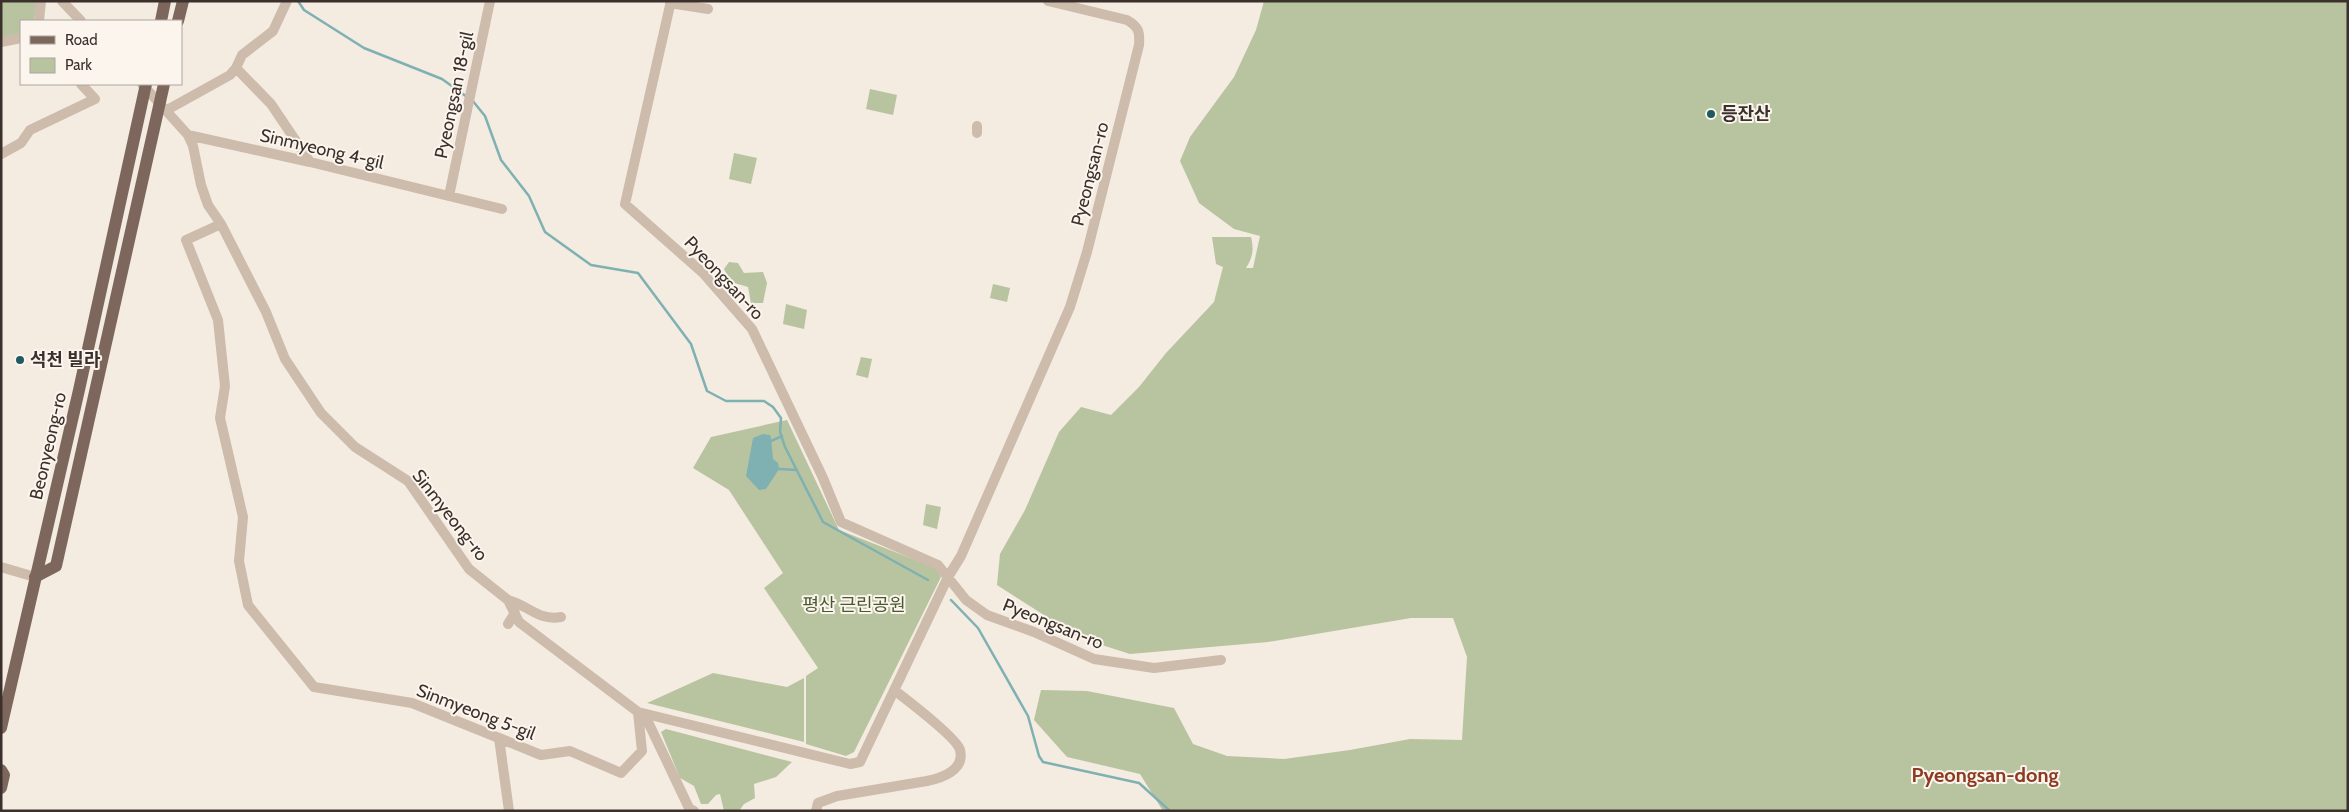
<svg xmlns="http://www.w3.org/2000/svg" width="2349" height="812" font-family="Cabin,'Noto Sans KR',sans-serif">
<rect width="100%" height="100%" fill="#f4ebe1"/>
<!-- green -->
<path fill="#b8c4a0" d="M1 1H37L34 21H21V35L1 39Z
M1264 1H2348V811H1163L1140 774 1067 757 1034 720 1041 690 1087 691 1174 708 1193 744 1227 756 1284 759 1350 750 1410 739 1462 740 1467 657 1453 618H1411L1268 642 1130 654 1080 638 997 585 1000 554 1025 510 1059 432 1081 407 1111 415 1139 387 1166 353 1214 302 1223 267 1216 264 1212 237H1251C1254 249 1253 257 1246 268H1253L1260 236 1234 229 1199 203 1180 161 1190 137 1234 77 1256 30Z
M870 89 897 95 893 115 866 109Z
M734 153 757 158 751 184 729 179Z
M729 262 738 263 744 273 763 272 767 283 763 303H751L748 287 731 282 724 269Z
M993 284 1010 288 1007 302 990 298Z
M786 304 807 310 804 329 783 324Z
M861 357 872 359 868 378 856 375Z
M787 420 839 530 936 568 941 577 854 752 846 756 806 744V676L818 668 764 588 783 573 729 490 693 468 711 437Z
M926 504 941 507 937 529 923 525Z
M713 673 787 687 804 678V742L647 703Z
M666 729 792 762 776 777 754 784 755 798 744 804 739 811H724L720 794 716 795 708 804H701L694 786 680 778 661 732Z"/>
<!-- water -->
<path fill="#7fb0b2" d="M763 434 770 435 771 438 773 459 778 463 779 469 766 489 759 490 746 476 753 438Z"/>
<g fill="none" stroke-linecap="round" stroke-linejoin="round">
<!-- stream -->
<path stroke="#7fb0b2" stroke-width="2.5" d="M298 1 304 10 364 48 442 79 467 97
M472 100 485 116 501 160 529 196 545 232 591 265 638 273 691 344 707 391 726 401H764L773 407 781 418 780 432 785 447 823 522 928 580
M771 441 782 436
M779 469 797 470
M951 600 978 628 1028 716 1039 756 1043 762 1139 783 1170 811"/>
<!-- minor -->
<path stroke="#cdbbac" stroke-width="10" d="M62 1 81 21
M671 1 625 204 703 273 752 329 823 478 841 522 938 565 966 600 987 615 1034 632 1094 659 1154 668 1221 660
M670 3 708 9
M39 21 41 1
M1 42 21 38
M236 68 242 55 273 31 287 1
M142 84 188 135 193 146 201 185 208 205 221 224 266 312 285 359 321 413 355 447 408 481 469 569 508 600 519 622 638 712 649 724 689 808 694 811
M167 110 230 75 236 68 271 104 310 162
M977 133V126
M188 135 310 162 502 209
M1 154 21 143 30 130 95 99 81 84
M449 196 490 1
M221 224 186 240 218 320 225 386 220 418 243 517 239 561 248 605 314 687 412 703 541 755 570 751 621 773 642 751 638 712
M1 567 35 577
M508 600C530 606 538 621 561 617
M508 624 515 613
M638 712 850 764 860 762 948 577 961 556 1070 307 1087 252 1139 45C1140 32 1139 27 1127 20L1048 1
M499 738 509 811
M816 811 818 803 837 796 927 781C942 778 965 770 960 750 957 738 907 700 894 690"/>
<!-- major -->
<path stroke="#7d675c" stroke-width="12" d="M161 21 165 1
M178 21 183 1
M35 577 56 566 164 84
M1 728 79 390 146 84
M1 770 4 775 1 788"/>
</g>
<!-- markers -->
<g fill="#1f5a5e" stroke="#fbf5ee" stroke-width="2">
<circle cx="1711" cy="114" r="5"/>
<circle cx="20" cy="360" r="5"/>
</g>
<g text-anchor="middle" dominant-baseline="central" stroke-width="4" stroke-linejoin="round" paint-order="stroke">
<!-- street labels -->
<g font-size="18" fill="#3b302b" stroke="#fbf5ee">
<text transform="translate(454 95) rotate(-78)">Pyeongsan 18-gil</text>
<text transform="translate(322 149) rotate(13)">Sinmyeong 4-gil</text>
<text transform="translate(1090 174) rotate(-76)">Pyeongsan-ro</text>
<text transform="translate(724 278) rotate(47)">Pyeongsan-ro</text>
<text transform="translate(48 446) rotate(-77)">Beonyeong-ro</text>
<text transform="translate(450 515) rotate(52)">Sinmyeong-ro</text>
<text transform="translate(1053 624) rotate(22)">Pyeongsan-ro</text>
<text transform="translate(476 712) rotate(21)">Sinmyeong 5-gil</text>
</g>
<!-- poi labels -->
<g font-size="18" font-weight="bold" fill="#3b302b" stroke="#fbf5ee" text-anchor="start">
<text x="1721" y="114">등잔산</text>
<text x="30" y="360">석천 빌라</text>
</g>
<!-- park labels -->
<g font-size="18" fill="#4a5a2e" stroke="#fbf5ee">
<text x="854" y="605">평산 근린공원</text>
</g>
<!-- quarter labels -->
<g font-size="20" font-weight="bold" fill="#8c3b22" stroke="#fbf5ee">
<text x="1985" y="775">Pyeongsan-dong</text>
</g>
</g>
<!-- border -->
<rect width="2349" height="812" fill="none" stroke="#3b302b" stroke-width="5"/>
<!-- legend -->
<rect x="20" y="20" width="162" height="65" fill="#fbf5ee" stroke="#aea6a0"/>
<rect x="30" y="36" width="25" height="8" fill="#7d675c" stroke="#aea6a0"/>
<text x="65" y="45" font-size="15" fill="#3b302b">Road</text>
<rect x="30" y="58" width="25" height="15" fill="#b8c4a0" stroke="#aea6a0"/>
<text x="65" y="70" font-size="15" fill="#3b302b">Park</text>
</svg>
